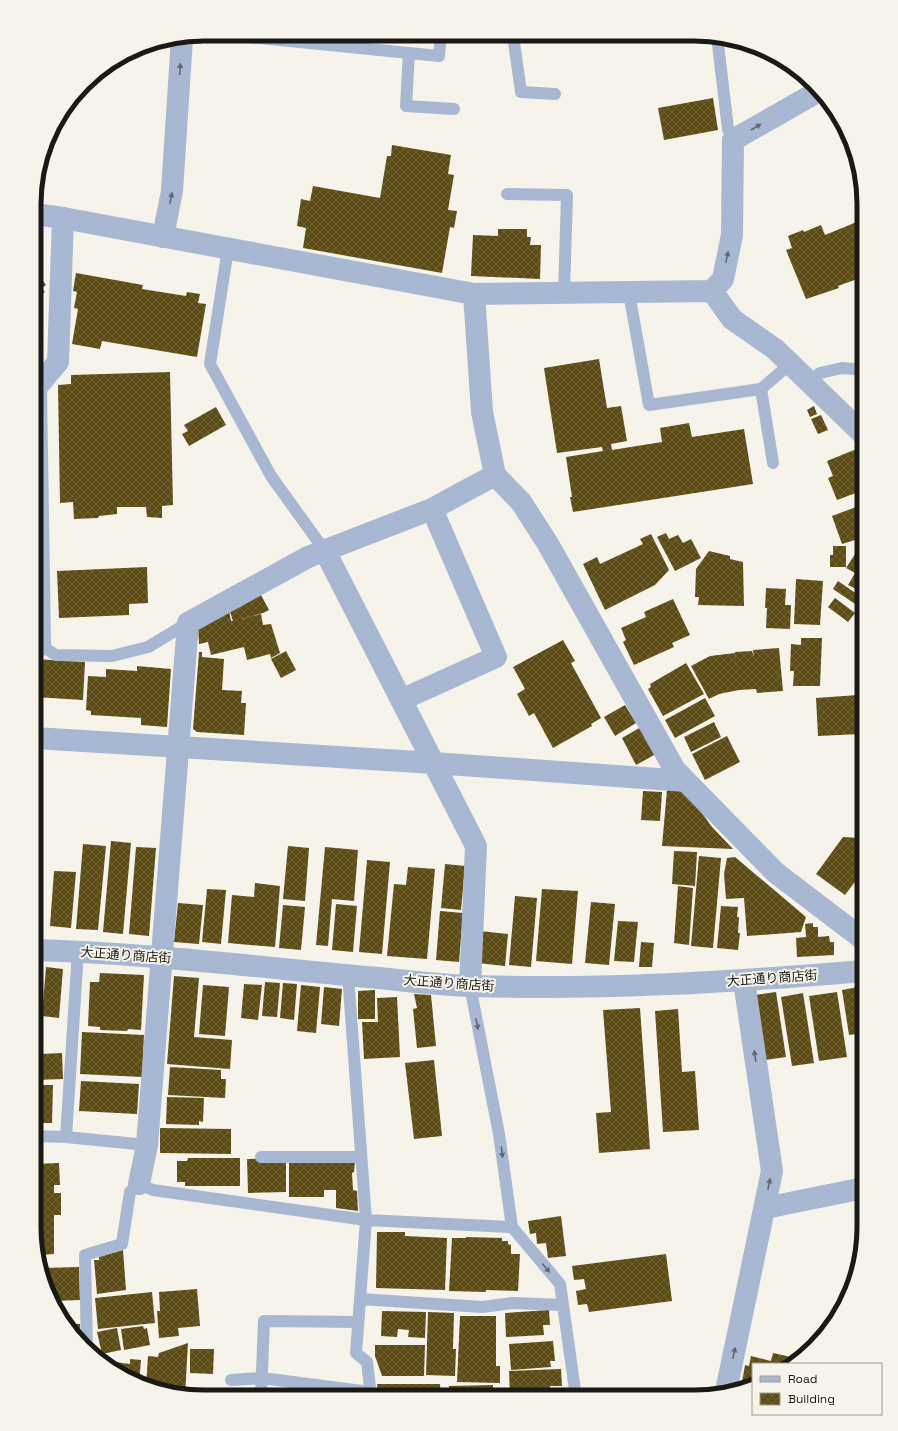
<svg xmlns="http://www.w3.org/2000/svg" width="898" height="1431" font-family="'Space Grotesk','Noto Sans JP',sans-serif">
<defs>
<pattern id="building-cross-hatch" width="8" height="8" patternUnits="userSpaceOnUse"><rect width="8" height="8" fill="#5d4c16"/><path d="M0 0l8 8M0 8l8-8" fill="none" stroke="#706237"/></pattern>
</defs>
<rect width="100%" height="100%" fill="#f6f3ea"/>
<!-- building -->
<path fill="url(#building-cross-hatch)" d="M713 98 718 130 664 140 658 108Z
M392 145 451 155 448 174 454 175 448 210 457 211 454 228 450 227 442 273 303 248 306 228 297 226 301 199 310 201 313 186 380 198 387 156H391Z
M864 219V278L860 279V278L838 286 839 288 806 299 786 250 792 248 788 236 803 230 804 232 821 225 825 235Z
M498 229H527V237H531L530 245H541L540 279 471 276 473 235 498 236Z
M35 270 46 285 42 288 45 292 37 297 41 303 35 306Z
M76 273 143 285 142 289 186 296 187 292 200 294 198 303 206 304 197 357 102 341 100 349 72 344 78 309 74 308 77 292 73 291Z
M35 319H42V354H35Z
M599 359 607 408 621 406 627 441 611 444 612 450 662 442 660 428 689 423 692 437 744 429 753 484 573 512 570 497H572L566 457 603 451 602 447 557 453 544 368Z
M170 372 173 505 162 506V518L147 517 146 507H117V514L99 516 98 518 74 519 73 502 60 503 58 385 71 384V375Z
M814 406 817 414 810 417 807 410Z
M216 407 226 425 189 446 182 434 188 431 184 425Z
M821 415 828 430 818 434 811 419Z
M859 448 864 462V490L837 500 828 478 833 476 827 461Z
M864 504V545L858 548 855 540 842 544 832 516Z
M666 533 669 539 678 535 683 543 691 539 701 558 675 571 657 537Z
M651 534 669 570 655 585 605 610 583 564 597 557 600 564 643 544 640 539Z
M833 546H846V567H830V555H833Z
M859 548 864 551V593L848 585 855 573 846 568Z
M709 551 730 556V559L743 562 744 606 698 605 699 597H695L696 569Z
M147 567 148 603 129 604V615L59 618 57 571Z
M796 579 823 581 820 625 794 624Z
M838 581 864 599V610L833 589Z
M766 588 786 589 785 605H791L790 629 766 628 767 608H765Z
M260 593 269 610 263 613 241 619 261 614 263 625 271 624 280 653 271 658 270 654 247 660 244 647 211 655 208 642 199 644 198 627 229 611 231 621H233L229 609Z
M835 598 855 613 848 622 828 607Z
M673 599 690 635 672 643 674 647 634 665 623 642 626 640 621 628 646 617 644 612Z
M801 638H822L820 686H793L794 671H790L791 644 801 645Z
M563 640 575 661 571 663 601 718 591 724 592 726 553 748 534 713 529 716 517 694 525 689 513 667Z
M779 648 783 691 757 693 756 689 739 690 719 694 709 699 691 666 710 656 735 653 737 673 735 652 752 651 754 657 753 650Z
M286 651 296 670 281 678 271 659Z
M199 652H202V657L224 659 222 690 242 691 241 703H246L244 735 197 732 193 729Z
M35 659 85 662 83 700 35 697Z
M686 663 704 694 663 716 648 689 651 687 650 684Z
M137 666 171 669 167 727 141 725V718L91 715V711L86 710 88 676 106 677V669L137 671Z
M858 695 860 734 818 736 816 698Z
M705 698 715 716 675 738 665 720Z
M625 705 636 723 615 736 604 717Z
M714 722 721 737 691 752 684 737Z
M641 727 656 754 636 765 622 738Z
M727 736 740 762 705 780 692 754Z
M667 790 686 791 712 827 733 849 662 846Z
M643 791 662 792 660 821 641 820Z
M843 837 861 838 864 840V870L845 895 816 874Z
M111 841 131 843 123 934 103 932Z
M83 844 106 846 98 930 76 929Z
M288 846 309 848 305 901 283 899Z
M136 847 156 848 149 936 129 934Z
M325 847 358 850 354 901 332 899 328 946 316 945Z
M674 851 697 852 695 886 672 884Z
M699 856 721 858 713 948 691 946Z
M735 857 806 917 801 932 747 936 744 898 726 899 724 874 727 858Z
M367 860 390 862 382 954 359 952Z
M445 864 465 866 461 910 441 908Z
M408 867 435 869 427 959 387 956 394 884 406 885Z
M54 871 76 872 71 928 50 926Z
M255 883 280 886 275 947 228 943 232 895 254 897Z
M678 886 693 888 689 945 674 943Z
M207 889 226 890 221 944 202 942Z
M542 889 578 891 572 964 536 961Z
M515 896 537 898 531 967 509 965Z
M591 902 615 904 609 965 585 963Z
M178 903 203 905 199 944 174 942Z
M336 904 357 906 353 952 332 950Z
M283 905 305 907 301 950 279 948Z
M721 906 738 907 737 917H739L738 933H740L738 950 717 948Z
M440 911 463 913 459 962 436 960Z
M618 921 638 922 634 962 614 961Z
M813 923V927H818V937L829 936 830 942H834V955L797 957 796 938 806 937 805 924Z
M480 931 508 934 505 966 477 963Z
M641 942 654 943 652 967H639Z
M34 967 43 968 39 1004H34Z
M46 967 63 969 59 1018 42 1016Z
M100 973 144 975 141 1030 128 1029 127 1031 100 1030V1027L88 1026 90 982H99Z
M174 976 199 978 194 1037 232 1040 230 1069 167 1064Z
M265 982 280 983 277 1017 262 1016Z
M283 983 297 984 294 1020 280 1018Z
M244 984 262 985 258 1020 241 1018Z
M203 985 229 987 225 1036 199 1034Z
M301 985 320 987 316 1033 297 1031Z
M863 986 864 1033 849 1035 842 990Z
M324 987 342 989 339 1026 321 1024Z
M375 990V1019H358V991Z
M776 992 786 1057 765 1060 755 995Z
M837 992 847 1057 819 1061 809 996Z
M803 993 814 1063 792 1066 781 997Z
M414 994 431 995 436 1046 417 1048 413 1009 417 1008Z
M397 997 400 1057 364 1059 362 1022H378L377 998Z
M640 1008 650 1149 599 1153 596 1113 611 1112 603 1010Z
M678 1009 682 1072 695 1071 699 1130 663 1132 655 1011Z
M34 1020 40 1021 37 1042H34Z
M82 1032 144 1035 142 1077 80 1074Z
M34 1050H40V1054L62 1053 63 1079 34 1080Z
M434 1060 442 1136 414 1139 405 1063Z
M170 1067 221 1070V1079H226L225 1098 168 1095Z
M81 1081 139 1084 137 1114 79 1111Z
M34 1085H53L52 1123H34Z
M167 1097 204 1098 203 1122 199 1121V1125L166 1124Z
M859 1100H864V1156L860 1157Z
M160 1128 231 1129V1154L160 1153Z
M289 1157 355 1161 354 1172 352 1173 353 1190 357 1191 358 1211 336 1208V1190H324V1197H289Z
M188 1158H240V1186H185V1182H177V1161H187Z
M286 1158V1192L248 1193 247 1159Z
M59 1163 60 1185H54V1193H61V1215H54V1254L40 1255 34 1227V1164Z
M561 1216 566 1256 548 1258 546 1243 537 1244 536 1233 530 1234 528 1221Z
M377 1232H405V1236L447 1238 445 1290 376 1288Z
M466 1237 502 1238V1241H508V1244L511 1245V1254H520L518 1291 486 1290V1292L449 1291 452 1238H466Z
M123 1250 126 1290 97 1294 94 1260H99V1257Z
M666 1254 672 1301 589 1312 587 1304 578 1305 576 1291 586 1289 584 1279 574 1280 572 1266Z
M79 1267 80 1300 52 1301 47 1292 42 1268Z
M197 1289 200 1326 178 1328 179 1336 159 1338 157 1311H160L159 1292Z
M152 1292 155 1323 98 1329 95 1298Z
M549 1310 550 1325H543L544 1335 506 1337 505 1313Z
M382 1311 426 1312 425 1338 408 1337 409 1330 398 1329 397 1337 381 1336Z
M428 1312 454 1313 453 1349H456L455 1376 426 1375Z
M460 1316H496V1366H500V1383L457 1382Z
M65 1324H80V1341L69 1330Z
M143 1326 144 1329 147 1328 150 1345 124 1350 121 1329Z
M117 1328 121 1350 102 1354 97 1332Z
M553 1341 555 1361H550L551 1367 511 1370 509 1344Z
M188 1343 185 1396 174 1393V1388L146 1386 148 1356 158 1357 159 1353Z
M375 1345H425L424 1376H382L375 1356Z
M190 1349H214L213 1374 190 1373Z
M773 1353 800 1359 794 1364H753V1385L741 1388 745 1365 749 1366 751 1356 771 1361Z
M130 1359 141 1360 139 1384 114 1370 115 1362 130 1364Z
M561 1369 562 1386H550V1397L510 1396 509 1371Z
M377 1384H440L441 1396H378Z
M493 1385V1396H449V1386Z"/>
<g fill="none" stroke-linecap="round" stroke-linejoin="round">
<!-- service -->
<path stroke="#a8b8d2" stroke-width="12" d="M219 34 439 56 441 35
M513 35 521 92 555 94
M717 36 728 129 733 140
M409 53 406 106 454 109
M507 194 567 195 564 293
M35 214 42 162
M228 249 210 364 271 476 325 551
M629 293 649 405 761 389 773 463
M809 382 820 373 842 368 864 370
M761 389 790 364
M40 645 56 655 112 656 148 647 188 623
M348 975 366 1220 356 1353 367 1362 371 1396
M470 986 499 1134 512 1227 560 1284 576 1397
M34 1136 66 1137 78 951
M66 1137 147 1145
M261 1157H361
M360 1299 482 1307 513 1303 563 1305
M87 1349 85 1255 122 1244 130 1192 139 1184 153 1190 366 1220 512 1227
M231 1380 262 1378 370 1392
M261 1396 264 1321 358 1322"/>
<!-- minor -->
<path stroke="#a8b8d2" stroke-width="22" d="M163 237 172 191 182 38
M712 291 723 279 732 235 733 140 819 91
M325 551 476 846 470 986
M35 645H40L36 388 58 362 63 218
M401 700 496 657 432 509
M35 738 434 763 686 781
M864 940 776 873 675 770 548 544 521 502 495 475 482 412 474 294 712 291 732 319 775 349 864 435
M139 1184 147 1145 188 623 308 557 432 509 495 475
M765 1208 864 1188
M726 1391 772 1171 744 981"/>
<!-- tertiary -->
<path stroke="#a8b8d2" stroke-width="22" d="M35 214 63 218 474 294
M34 950C146 953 256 967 367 977 402 980 437 985 472 986 603 990 733 982 864 971"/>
</g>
<!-- one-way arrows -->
<defs><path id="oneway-solid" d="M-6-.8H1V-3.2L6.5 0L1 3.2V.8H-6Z"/></defs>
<g fill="#616874">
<use href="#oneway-solid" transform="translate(180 69) rotate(-86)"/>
<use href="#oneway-solid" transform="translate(756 127) rotate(-30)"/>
<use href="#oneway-solid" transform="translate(171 198) rotate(-79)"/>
<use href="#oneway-solid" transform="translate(727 257) rotate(-78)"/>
<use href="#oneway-solid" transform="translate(477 1024) rotate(79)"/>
<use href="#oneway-solid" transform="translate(755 1056) rotate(-99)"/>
<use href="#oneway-solid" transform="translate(502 1152) rotate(83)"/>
<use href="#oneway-solid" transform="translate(769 1184) rotate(-79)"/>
<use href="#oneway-solid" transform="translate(546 1268) rotate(50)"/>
<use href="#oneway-solid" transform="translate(734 1353) rotate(-78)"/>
</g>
<g text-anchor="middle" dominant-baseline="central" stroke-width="4" stroke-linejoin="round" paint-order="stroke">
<!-- street labels -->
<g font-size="13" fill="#1a1916" stroke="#f6f3ea">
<text transform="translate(126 955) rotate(4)">大正通り商店街</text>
<text transform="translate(772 978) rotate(-4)">大正通り商店街</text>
<text transform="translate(449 983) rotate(4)">大正通り商店街</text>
</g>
</g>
<!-- crop -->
<path d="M0 0H898V1431H0ZM204 41H694A163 163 0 0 1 857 204V1227A163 163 0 0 1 694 1390H204A163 163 0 0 1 41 1227V204A163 163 0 0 1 204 41Z" fill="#f6f3ea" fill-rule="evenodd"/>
<path fill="none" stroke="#1a1916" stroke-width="5" d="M204 41H694A163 163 0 0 1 857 204V1227A163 163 0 0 1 694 1390H204A163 163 0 0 1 41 1227V204A163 163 0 0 1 204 41Z"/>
<!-- legend -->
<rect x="752" y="1363" width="130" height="52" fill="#f6f3ea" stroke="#9e9c95"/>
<rect x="760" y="1376" width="20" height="6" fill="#a8b8d2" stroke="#9e9c95"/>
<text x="788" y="1383" font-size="12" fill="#1a1916">Road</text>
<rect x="760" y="1393" width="20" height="12" fill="url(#building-cross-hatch)" stroke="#9e9c95"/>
<text x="788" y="1403" font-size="12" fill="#1a1916">Building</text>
</svg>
